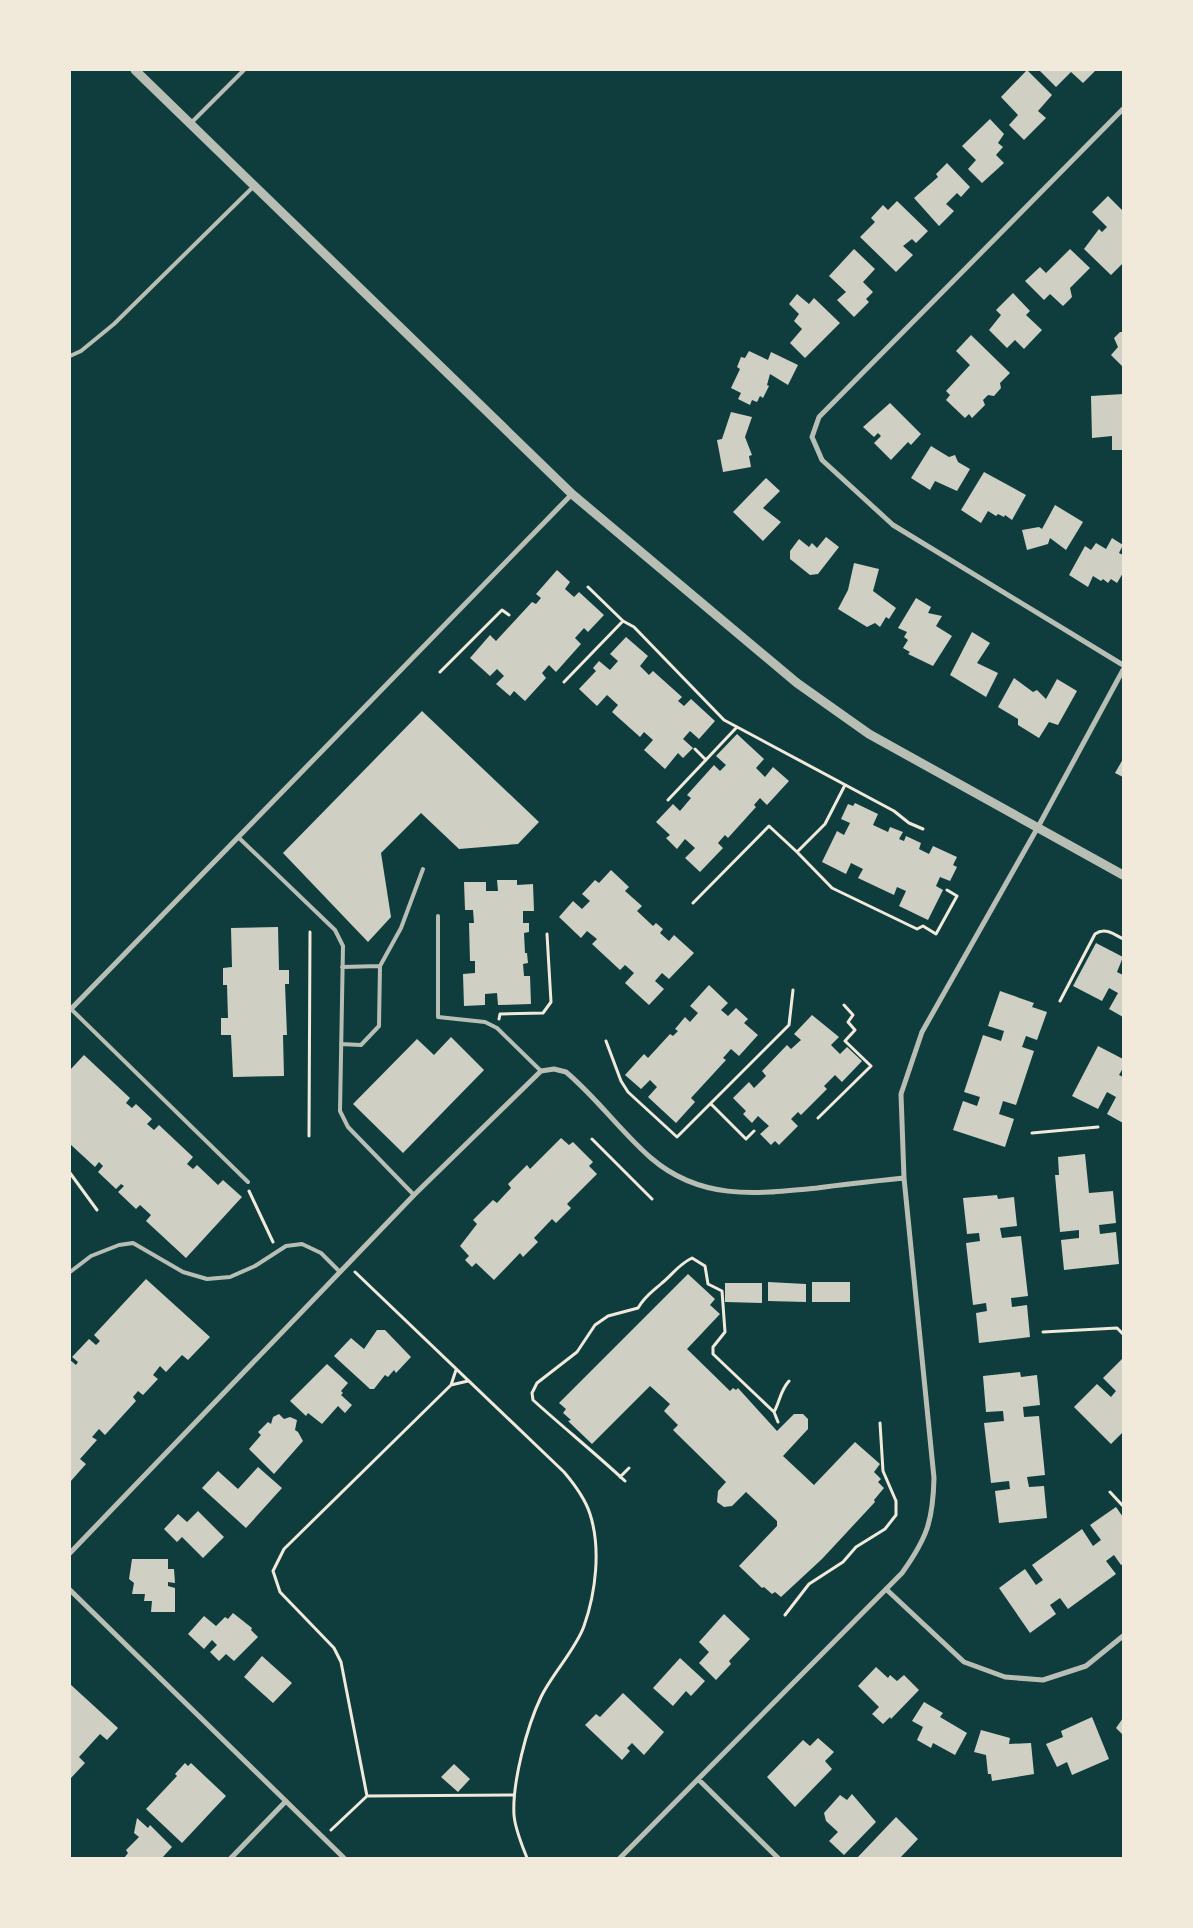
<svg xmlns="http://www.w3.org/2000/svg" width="1193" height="1928" font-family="Rubik,sans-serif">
<rect width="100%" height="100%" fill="#0f3d3e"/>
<!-- building -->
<path fill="#cfcfc3" d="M1027 70 1052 95 1038 111 1046 118 1024 140 1009 125 1018 115 1001 97Z
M1039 70H1096L1083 83 1071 72 1056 87Z
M990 119 1004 134 998 143 1003 147 996 155 1004 163 982 183 968 169 976 160 962 146Z
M947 163 970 187 961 197 957 193 946 204 954 211 939 226 914 198 938 177 936 174Z
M1108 196 1123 211V263L1111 275 1084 249 1099 229 1102 232 1107 227 1092 212Z
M897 201 928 231 916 243 912 239 903 246 913 255 896 272 860 237 875 222 871 218 883 205 888 210Z
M854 249 875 269 863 282 873 292 866 299 869 302 854 317 837 300 846 292 829 276Z
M1070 249 1090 268 1070 288 1072 297 1063 306 1050 294 1044 300 1025 281 1040 267 1046 273Z
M1013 293 1030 311 1026 315 1042 330 1024 349 1015 340 1007 348 989 330 1001 315 996 310Z
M797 294 809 304 814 298 840 323 805 358 790 343 802 329 794 321 799 314 789 304Z
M1120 332H1123V367L1111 355 1118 347 1114 338Z
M971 335 1010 373 1000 383 1001 388 994 396 988 395 983 400 985 405 972 418 969 414 965 418 946 400 950 395 946 391 970 365 956 351Z
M749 351 768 360 771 352 798 365 788 385 770 374 767 385 769 386 763 398 760 396 757 402 752 400 750 405 738 399 741 393 731 388 740 369 737 367 741 357 745 358Z
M1123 394V450H1112V436L1092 438 1091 396Z
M890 403 921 434 911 445 908 442 891 460 874 443 881 436 878 433 874 437 863 427Z
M731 412 752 417 745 437 752 455 749 456 751 467 723 472 717 440 722 439Z
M931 446 949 457 955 455 958 462 970 469 957 491 935 481 930 490 911 478Z
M984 472 1026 495 1012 520 1005 515 1004 517 998 514 996 516 988 511 981 523 961 510Z
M766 478 780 491 763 508 781 522 763 541 733 512Z
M1055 505 1083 522 1066 550 1050 538 1048 544 1027 550 1022 530 1039 527 1042 529Z
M826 537 839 547 818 574 810 575 790 559V551L799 539 809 547 812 543 817 548Z
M1112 538 1123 545 1119 553 1123 555V573L1117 583 1111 579 1108 583 1103 579 1101 581 1093 576 1088 587 1069 575 1085 546 1091 550 1096 543 1106 549Z
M854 563 879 569 873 591 896 608 889 619 886 617 880 627 875 623 867 627 838 609 848 590Z
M557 570 570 582 565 589 574 597 579 592 604 615 588 632 584 628 575 638 581 644 556 672 549 665 542 673 546 678 525 701 514 691 510 696 496 684 504 676 497 669 490 676 470 658 490 635 496 641 532 602 536 604 541 598 536 594Z
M916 598 931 607 928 613 942 616 936 626 952 636 933 666 908 654 910 652 903 648 908 640 904 637 907 632 898 628Z
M972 632 990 643 977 663 998 673 986 697 950 675Z
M626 637 648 656 640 666 649 675 653 671 682 697 678 701 684 706 691 699 715 721 699 739 690 731 683 739 693 748 683 758 678 753 665 769 644 750 653 740 644 732 640 737 612 712 618 705 607 695 597 706 579 689 596 671 593 668 599 661 610 670 618 661 610 654Z
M1014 678 1033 692 1037 690 1046 699 1057 679 1077 691 1058 725 1049 722 1039 738 1018 725V719L998 707Z
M422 711 539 822 518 844 459 849 421 813 381 853 391 917 368 942 283 853Z
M737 734 764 759 756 768 765 777 773 767 789 781 767 805 760 798 754 805 756 807 728 838 725 835 718 843 723 848 700 872 685 858 695 848 685 839 677 849 666 838 670 835 656 822 673 804 680 811 691 798 687 795 714 765 720 771 726 765 716 756Z
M1123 759V777L1115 773Z
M855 803 878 814 873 825 888 832 890 827 903 832 899 839 904 841 906 836 921 843 919 849 929 854 933 846 957 857 953 865 957 867 950 881 940 877 936 886 943 890 928 920 899 906 906 891 897 887 894 895 858 878 863 869 851 863 846 874 822 862 837 831 844 835 850 823 841 819 848 804 853 806Z
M611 870 629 887 625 891 642 906 637 911 653 926 656 923 663 929 660 933 669 941 674 935 694 953 669 979 662 973 655 981 664 989 649 1005 625 983 634 973 625 965 620 970 592 944 597 939 587 931 581 938 559 917 573 901 582 909 590 901 582 894 595 880 599 883Z
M497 880H517V885L533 884 534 911H523V923H529V932L524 933 525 953H527L528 963 523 964 524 976H530L531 1004 498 1005 497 993 485 994V1005L464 1006 463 974 475 973V961H470L469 923H474L473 910H465L464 882H486V891H498Z
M278 927 279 970H289V984H285L287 1035H283L284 1076 233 1077 231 1035H221V1018H228L227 985H223V968L232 967 231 928Z
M1096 943 1123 957 1117 972 1123 975V1017L1109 1009 1118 993 1109 988 1102 1001 1073 986Z
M709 985 728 1003 721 1010 728 1016 736 1008 748 1019 744 1023 758 1035 739 1056 731 1049 723 1058 726 1060 691 1098 695 1102 676 1123 648 1097 657 1087 650 1080 641 1089 625 1075 644 1054 648 1058 670 1034 673 1036 678 1031 675 1029 685 1017 690 1022 698 1013 690 1006Z
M1000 991 1034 1003 1032 1007 1047 1012 1037 1040 1026 1036 1022 1047 1034 1051 1016 1105 1003 1101 999 1114 1014 1119 1005 1147 953 1130 963 1101 977 1106 980 1097 964 1092 983 1035 1001 1041 1004 1031 988 1026Z
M812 1015 839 1037 831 1045 840 1054 847 1047 862 1061 842 1082 835 1075 824 1086 827 1089 801 1115 798 1112 791 1119 798 1126 779 1145 775 1141 771 1145 760 1134 769 1126 758 1116 752 1123 743 1114 746 1111 733 1098 749 1082 754 1088 766 1076 762 1071 787 1045 791 1049 801 1040 794 1034Z
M451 1037 484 1070 403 1153 353 1104 417 1039 434 1055Z
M1098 1046 1123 1059V1068L1119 1075 1123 1077V1123L1107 1114 1116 1097 1107 1092 1098 1109 1072 1096Z
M84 1055 130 1098 126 1103 132 1108 136 1104 152 1119 147 1124 154 1130 159 1125 193 1157 187 1164 193 1169 197 1165 218 1185 223 1180 242 1197 186 1258 146 1221 151 1215 140 1205 136 1209 118 1192 124 1186 121 1184 116 1189 98 1172 103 1166 99 1162 95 1167 70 1144V1070Z
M561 1138 569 1145 573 1142 593 1162 589 1166 597 1174 567 1204 571 1208 556 1223 552 1219 534 1238 538 1242 523 1257 520 1253 494 1280 476 1263 472 1267 465 1260 469 1256 460 1246 477 1224 473 1220 493 1200 497 1203 511 1188 508 1184 527 1165 530 1169Z
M1085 1154 1089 1193 1113 1191 1116 1223 1099 1225 1100 1234 1116 1232 1119 1264 1064 1270 1061 1240 1079 1238V1230L1060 1232 1055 1175H1059L1058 1157Z
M997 1195 998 1199 1014 1197 1017 1226 1000 1228 1002 1238 1021 1236 1028 1296 1011 1298 1012 1307 1027 1305 1030 1337 979 1343 976 1313 987 1311 986 1303 973 1305 966 1243 980 1241 979 1233 967 1234 963 1198Z
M688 1274 715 1299 710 1305 720 1314 687 1349 730 1391 733 1388 736 1390 738 1388 777 1431 794 1414H803L808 1419V1429L783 1456 814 1485 855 1442 880 1464 874 1472 881 1479 878 1482 884 1488 874 1500 875 1502 822 1559 781 1597 775 1592 772 1594 764 1587 762 1588 739 1566 777 1526V1521L746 1492 732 1506 724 1507 717 1502 718 1491 726 1482 673 1430 678 1425 664 1411 670 1404 650 1386 592 1444 568 1421 571 1420 563 1413 566 1409 559 1403Z
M146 1279 210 1337 188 1360 182 1355 166 1372 160 1366 153 1375 158 1379 143 1395 138 1391 133 1397 136 1401 105 1435 99 1429 92 1437 97 1440 80 1459 86 1464 70 1482V1360L76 1365 78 1362 72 1357 89 1339 96 1345 100 1341 94 1335Z
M768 1282 806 1284V1302L768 1301Z
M812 1282H850V1302H812Z
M725 1283H762V1303L725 1302Z
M377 1330H385L411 1357 396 1373 394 1370 388 1377 385 1375 374 1389H370L334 1356 351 1338 364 1349Z
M1123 1358V1432L1111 1444 1074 1407 1097 1384 1111 1397 1116 1391 1103 1378Z
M327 1364 348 1383 341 1391 343 1393 341 1395 352 1405 345 1413 338 1406 322 1424 308 1413 306 1416 290 1401Z
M1020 1372 1021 1377 1037 1375 1040 1405 1023 1407 1024 1417 1039 1416 1045 1475 1027 1477 1029 1487 1044 1486 1047 1518 999 1523 995 1491 1010 1489 1009 1481 991 1483 984 1423 1004 1421 1003 1411 986 1412 983 1376Z
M279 1414 284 1419 290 1417 297 1420 295 1430 298 1432 303 1441 274 1474 249 1449 261 1435 258 1432 268 1422 271 1424 273 1417Z
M258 1467 282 1488 246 1528 202 1488 218 1471 238 1489Z
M1116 1507 1123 1517V1564L1121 1565 1114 1555 1106 1561 1116 1574 1068 1609 1060 1598 1050 1605 1056 1614 1030 1633 999 1588 1025 1569 1036 1585 1043 1580 1032 1565 1082 1529 1093 1546 1101 1540 1090 1525Z
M198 1511 224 1537 203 1558 182 1537 177 1542 164 1529 178 1514 187 1522Z
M132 1559H168V1569H174L175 1583 168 1582V1586L175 1588V1612H151L152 1601H144L145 1594H132L134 1583 129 1579Z
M233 1613 252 1628 251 1630 258 1637 234 1661 226 1654 219 1661 210 1652 217 1645 212 1640 204 1649 188 1634 204 1616 216 1626 225 1617 228 1619Z
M724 1614 750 1639 729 1661 731 1664 716 1680 699 1663 709 1652 699 1642Z
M262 1656 292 1683 273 1703 244 1677Z
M680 1658 705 1681 691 1696 686 1691 673 1706 653 1688Z
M876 1667 888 1678 890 1675 897 1681 904 1675 919 1690 891 1719 890 1717 883 1724 872 1714 879 1707 858 1686Z
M70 1684 118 1728 107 1740 100 1734 79 1757 85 1763 70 1779Z
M623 1693 664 1732 644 1755 632 1743 627 1748 630 1751 622 1760 585 1725 596 1714 600 1717Z
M924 1702 943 1713 940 1717 967 1733 955 1755 933 1743 931 1748 917 1740 923 1727 912 1721Z
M1092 1717 1109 1759 1072 1775 1067 1762 1057 1767 1046 1744 1063 1737 1061 1731Z
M1123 1718V1735L1116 1728Z
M981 1730 1010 1738 1009 1744 1031 1743 1034 1774 992 1781 991 1774H988L986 1755 974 1752Z
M818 1738 834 1752 825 1761 832 1769 795 1807 767 1777 803 1740 810 1746Z
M185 1763 188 1766 191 1763 226 1796 182 1843 146 1809 177 1776 175 1774Z
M454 1764 470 1779 458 1792 441 1777Z
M852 1794 876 1822 844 1855 829 1841 838 1832 826 1821 824 1813 840 1795 847 1800Z
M896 1817 918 1839 900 1858H857Z
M137 1818 148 1828 150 1825 172 1847 162 1858H124L128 1853 126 1850 139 1837 134 1833Z"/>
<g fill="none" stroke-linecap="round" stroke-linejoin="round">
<!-- path -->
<path stroke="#f1e9da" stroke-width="3" d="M588 587 623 621 634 627 724 720 894 811 909 823 923 829
M440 672 502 610 509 615
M564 682 623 621
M695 749 706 760
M845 785 825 824 797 852 832 888 917 929 923 926 936 934 957 896 947 890
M668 800 737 727
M693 903 769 826 797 852
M1060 1001 1095 934C1105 927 1114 934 1123 939
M499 1019 500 1014 543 1013 551 1002 547 934
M606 1041 621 1081 628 1092 677 1137 789 1025 793 990
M711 1104 746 1139 754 1131
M818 1118 871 1066 845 1041 855 1030 848 1022 853 1015 844 1005
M1032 1133 1098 1127
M309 1136 310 932
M592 1139 652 1199
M70 1173 97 1210
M249 1191 273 1242
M355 1272 564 1472C575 1485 585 1498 590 1514 601 1548 596 1592 584 1626 576 1649 552 1674 541 1697 527 1726 512 1783 514 1815 515 1829 522 1845 527 1858
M1043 1332 1117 1328 1123 1334
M451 1385 456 1370
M774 1412C780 1401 780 1391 789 1381
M620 1477 629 1468
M625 1481C595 1453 564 1428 533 1400L532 1393 537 1383 577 1352 595 1325 608 1316 638 1308C645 1296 652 1292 662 1283 674 1273 678 1265 692 1258L705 1266 708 1284 722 1291 725 1332 713 1347V1354L774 1412 778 1422
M1110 1492 1123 1506
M785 1615 809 1584 843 1562 856 1547 885 1529 896 1515V1501L883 1471 880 1423
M367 1796 341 1662 334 1648 280 1592 273 1571 284 1549 451 1385 468 1381
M331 1830 367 1796 514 1795"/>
<!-- service -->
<path stroke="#b8beb3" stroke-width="4" d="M191 123 244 70
M70 356 81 351 114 324 254 186
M238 837 335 930 343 946 340 1111 348 1127 414 1195
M438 916V1017L485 1022 497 1028 541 1071
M342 967 380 966
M71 1009 248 1182
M341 1044 361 1045 379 1026 380 966 401 928 423 869
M70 1272 91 1256 119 1245 133 1243 183 1272 207 1279 230 1277 255 1266 286 1246 302 1244 321 1253 340 1272"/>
<!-- minor -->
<path stroke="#b8beb3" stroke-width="5" d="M1123 109 819 417 812 437 822 460 893 525 1123 665
M70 1010 572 494
M70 1553 414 1195 541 1071 554 1069 566 1072C597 1098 621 1132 651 1158 701 1201 757 1194 817 1188 846 1184 875 1181 904 1178
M886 1589 964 1662 1005 1677 1043 1680 1086 1666 1123 1636
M70 1590 344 1858
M698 1779 778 1858
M231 1858 286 1801
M620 1858 902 1573C927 1538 933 1521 934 1478L904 1178 901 1094 922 1032 1038 827 1123 670"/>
<!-- tertiary -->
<path stroke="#b8beb3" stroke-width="9" d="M135 70 572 494 797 683 869 734 1123 875"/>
</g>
<!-- border -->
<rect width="1193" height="1928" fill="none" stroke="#f1e9da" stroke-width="142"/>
</svg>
